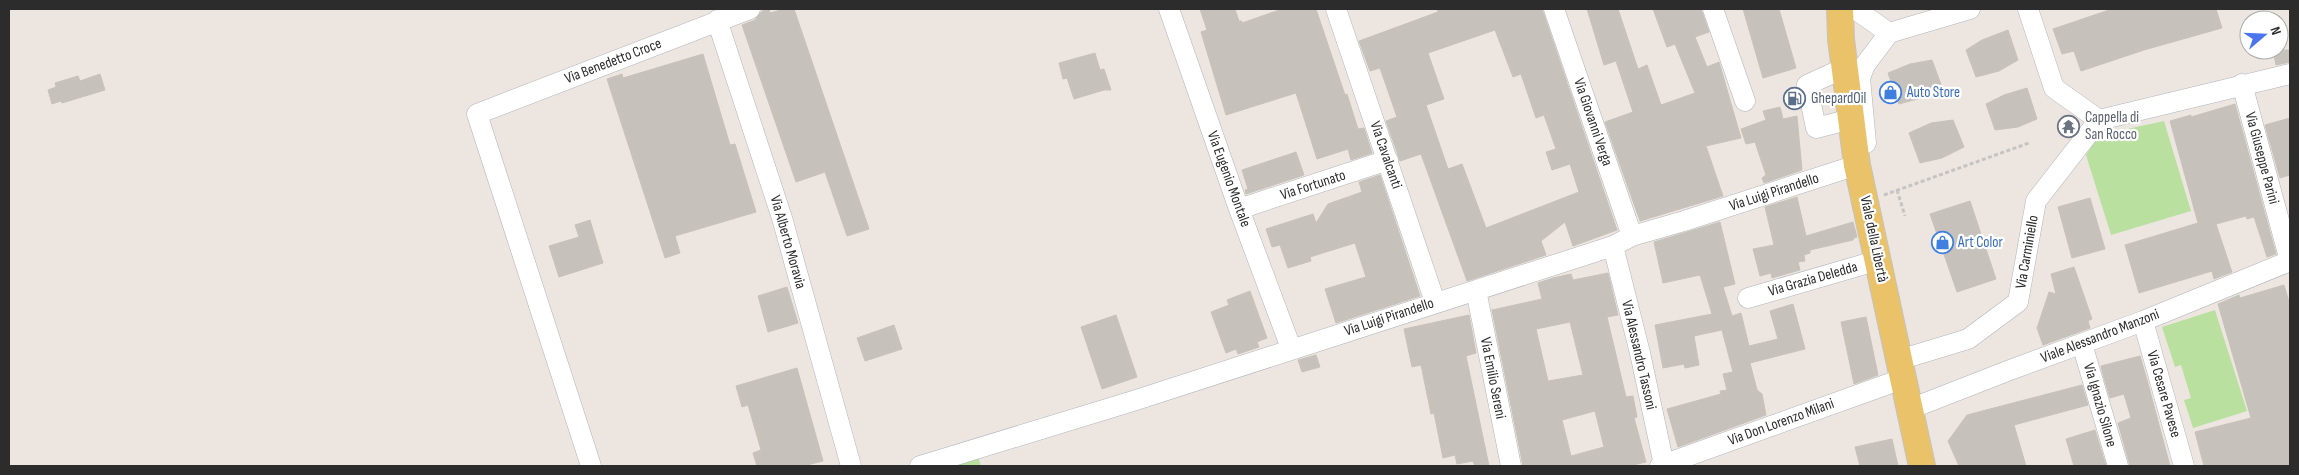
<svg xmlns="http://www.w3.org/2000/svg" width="2299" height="475" font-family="'Sofia Sans Condensed',sans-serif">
<rect width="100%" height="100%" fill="#ede6e0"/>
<!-- green -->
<path fill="#bae0a0" d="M2164 121 2191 211 2111 235 2086 155 2095 141 2109 133Z
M2215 310 2247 411 2193 428 2184 400 2191 398 2181 365 2175 367 2162 327Z
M977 453 981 466H937Z"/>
<!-- building -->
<path fill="#c6c1bb" stroke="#c8c2b9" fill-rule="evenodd" d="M769 9 770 13 784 9H794L869 229 847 236 825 172 796 182 742 25 755 20 762 11Z
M1200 9H1235L1239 21H1242V23L1282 9H1316L1345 95 1347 94 1358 129 1364 128 1372 153 1351 160 1348 149 1317 159 1296 93 1226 115 1201 32 1207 30Z
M1437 9H1542L1617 230 1573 246 1565 222 1541 241 1546 255 1467 281 1421 154 1400 161 1386 121 1397 117 1380 68 1370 71 1359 41 1438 12ZM1495 30 1513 77 1521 74 1536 118 1544 115 1556 149 1546 152 1552 170 1570 164 1579 192 1486 228 1462 164 1448 169 1426 105 1444 99 1428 53Z
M1587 9H1618L1638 69 1647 65 1661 105 1695 93 1675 44 1667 47 1653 9H1701L1709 32 1695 37 1707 67 1719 62 1741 138 1706 146 1723 196 1640 221 1605 122 1633 112 1616 61 1604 65Z
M1743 9H1779L1796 68 1763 78Z
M2112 9H2216L2222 28 2144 50 2081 71 2074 51 2062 54 2053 29Z
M2008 30 2018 60 1999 71 1976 77 1966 50 1982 40Z
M2273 50H2290V62L2276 65Z
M1095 53 1100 70 1104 69 1111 90H1104L1074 99 1067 78 1063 79 1059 63Z
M703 54 730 145 735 144 756 212 675 236 680 253 665 258 607 79 622 74 623 78Z
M1932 60 1942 87 1921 98 1899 104 1888 73 1910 64Z
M100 74 105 90 62 103 61 101 52 104 48 90 56 87 55 83 78 76 80 81Z
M2027 88 2037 119 2018 127 1995 130 1986 104 2004 95Z
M2235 104 2276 254 2267 257 2254 217 2247 219 2246 216 2216 224 2232 272 2214 279 2212 271 2139 293 2125 245 2198 223 2170 121 2191 115V117Z
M1780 107 1783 119 1797 116 1802 170 1764 183 1762 178 1766 175 1755 142 1746 144 1741 129 1766 120 1763 111Z
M2290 118V175L2280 178 2265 125Z
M1953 120 1964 147 1942 158 1920 163 1909 133 1931 123Z
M1296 152 1304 175 1246 194 1245 190 1248 189 1242 170Z
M1380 175 1420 296 1336 323 1325 289 1366 277 1355 243 1310 257 1311 261 1288 268 1280 245 1272 247 1266 229 1313 214 1316 223 1328 204 1362 192 1359 182Z
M1797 197 1806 236 1853 222 1857 237 1854 238 1853 240 1810 250V253L1804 255 1805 261 1798 262 1800 270 1772 278 1771 273 1760 276 1753 249 1774 245 1765 207Z
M2090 198 2105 249 2072 258 2058 207Z
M1970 201 1996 279 1957 292 1930 214Z
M590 220 603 263 559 277 549 246 579 237 575 225Z
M1720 222 1735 284 1723 287 1732 316 1741 313 1749 346 1778 339 1770 311 1793 304 1805 349 1750 363 1757 390 1762 394 1766 415 1678 447 1667 409 1721 394 1720 391 1727 390 1723 374 1733 372 1722 330 1694 336 1699 365 1685 368 1684 364 1663 368 1655 325 1712 314 1700 275 1663 283 1654 242Z
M2074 267 2092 319 2088 321 2090 328 2043 345 2037 328 2049 292 2056 294 2051 274Z
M1608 273 1618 315 1607 317 1626 397 1633 396 1637 417 1634 418 1646 462 1629 466H1523L1492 310 1542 299 1538 283 1553 278 1571 274 1573 280ZM1570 322 1583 375 1548 381 1536 329ZM1595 411 1604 447 1571 456 1562 420Z
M2284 285 2290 305V466H2204L2195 432 2251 418 2218 304 2239 295 2240 298Z
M787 287 798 323 768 332 758 296Z
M1250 291 1267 338 1257 342 1259 347 1238 354 1236 349 1226 353 1211 312 1229 305 1227 300Z
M1116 315 1137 377 1102 389 1081 327Z
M1469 315 1476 353 1466 356 1489 466H1475L1473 461 1457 464 1455 455 1443 458 1434 413 1431 414 1421 365 1412 367 1404 329Z
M1866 317 1878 375 1854 384 1841 322Z
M894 325 902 349 865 361 857 338Z
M1316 355 1320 367 1302 372 1298 360Z
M2140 356 2147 380 2170 466H2130L2118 423 2131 418 2124 394 2110 398 2104 378 2101 366Z
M797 368 823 461 803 466H757L753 453 761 450 748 405 742 407 736 386Z
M2082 385 2088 405 2014 425 2026 466H1959L1948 441 1967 415Z
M2095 430 2106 466H2074L2066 439Z
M1892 439 1898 466H1860L1855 447Z"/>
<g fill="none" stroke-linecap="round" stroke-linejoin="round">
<defs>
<path id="minor" d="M1169 9 1239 209 1291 348
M1336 9 1435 302
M1554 9 1632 236
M1713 9 1745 101
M1855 9 1889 33
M2028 9 2054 88 2099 120
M717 20 782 218 851 466
M1844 68 1807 85 1816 128 1851 119
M2242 84 2290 261
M1866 143 1860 78 1865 65 1889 33 1970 9
M1239 209 1388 160
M1613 246 1640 353 1664 465
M1476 290 1511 466
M1748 298 1879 260
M2143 321 2184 466
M2082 344 2118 466
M1899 360 1968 339 2018 302 2036 201 2099 120 2290 74
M1910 409 2010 370 2143 321 2290 261
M591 466 477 114 750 9
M920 466 1133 401 1613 246 1632 236 1684 221 1857 165
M1660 466 1902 379"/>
<path id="major" d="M1840 9 1841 39 1857 165 1922 466"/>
</defs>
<!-- minor casing -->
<use href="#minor" stroke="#b0b3bc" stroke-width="21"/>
<!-- major casing -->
<use href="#major" stroke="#c4c4c4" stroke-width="28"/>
<!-- path -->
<path stroke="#c4c4c4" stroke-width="3" stroke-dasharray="4 2.5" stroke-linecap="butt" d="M1897 190 1905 216
M1884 195 2029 143"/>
<!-- minor -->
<use href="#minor" stroke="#fff" stroke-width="20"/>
<!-- major -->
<use href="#major" stroke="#e9c269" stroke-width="26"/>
</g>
<!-- icons -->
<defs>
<symbol id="shop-ring" viewBox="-11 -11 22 22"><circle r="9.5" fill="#fff" stroke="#3f7fe0" stroke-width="1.5"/><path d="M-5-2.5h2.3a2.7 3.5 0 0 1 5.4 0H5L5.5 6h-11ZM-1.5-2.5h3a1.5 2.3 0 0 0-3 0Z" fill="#3f7fe0"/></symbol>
<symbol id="fuel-ring" viewBox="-11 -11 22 22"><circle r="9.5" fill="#fff" stroke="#5c6f8a" stroke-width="1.5"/><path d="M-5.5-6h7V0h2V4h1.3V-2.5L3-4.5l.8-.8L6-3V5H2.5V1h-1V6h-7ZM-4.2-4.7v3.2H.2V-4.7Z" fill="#5c6f8a"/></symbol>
<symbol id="temple-ring" viewBox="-11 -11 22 22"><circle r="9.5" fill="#fff" stroke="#6b7280" stroke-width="1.5"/><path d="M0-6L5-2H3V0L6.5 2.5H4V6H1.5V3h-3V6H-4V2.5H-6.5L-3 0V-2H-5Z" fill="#6b7280"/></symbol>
</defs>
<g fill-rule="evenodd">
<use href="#shop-ring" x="1878" y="80" width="25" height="25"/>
<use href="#fuel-ring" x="1782" y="86" width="25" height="25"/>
<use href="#temple-ring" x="2056" y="114" width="25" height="25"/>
<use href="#shop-ring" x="1930" y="230" width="25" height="25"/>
</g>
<g text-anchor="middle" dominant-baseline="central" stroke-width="4.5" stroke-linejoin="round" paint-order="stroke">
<!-- street labels -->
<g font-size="15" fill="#2c2c2c" stroke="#fff">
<text transform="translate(613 61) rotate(-21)">Via Benedetto Croce</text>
<text transform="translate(1593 122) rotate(71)">Via Giovanni Verga</text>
<text transform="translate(1386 155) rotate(71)">Via Cavalcanti</text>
<text transform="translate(2262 158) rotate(75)">Via Giuseppe Parini</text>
<text transform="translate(1229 179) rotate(70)">Via Eugenio Montale</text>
<text transform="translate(1313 185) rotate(-18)">Via Fortunato</text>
<text transform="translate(1774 192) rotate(-18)">Via Luigi Pirandello</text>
<text transform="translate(1874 239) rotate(78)">Viale della Libertà</text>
<text transform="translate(788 242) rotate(74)">Via Alberto Moravia</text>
<text transform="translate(2027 252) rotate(-80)">Via Carminiello</text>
<text transform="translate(1813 279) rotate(-16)">Via Grazia Deledda</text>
<text transform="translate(1389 317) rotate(-18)">Via Luigi Pirandello</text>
<text transform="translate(2100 336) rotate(-21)">Viale Alessandro Manzoni</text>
<text transform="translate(1639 355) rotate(77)">Via Alessandro Tassoni</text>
<text transform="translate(1493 378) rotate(79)">Via Emilio Sereni</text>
<text transform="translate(2164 394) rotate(74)">Via Cesare Pavese</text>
<text transform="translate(2100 405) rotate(74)">Via Ignazio Silone</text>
<text transform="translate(1781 422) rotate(-20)">Via Don Lorenzo Milani</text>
</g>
<!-- shop labels -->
<g font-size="15" fill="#366cbe" stroke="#fff" text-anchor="start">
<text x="1907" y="92">Auto Store</text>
<text x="1958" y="242">Art Color</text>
</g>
<!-- service labels -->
<g font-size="15" fill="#4e5e75" stroke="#fff" text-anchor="start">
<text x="1811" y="98">GhepardOil</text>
</g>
<!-- worship labels -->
<g font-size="15" fill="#5b616d" stroke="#fff" text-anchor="start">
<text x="2085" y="117">Cappella di<tspan x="2085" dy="17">San Rocco</tspan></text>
</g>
</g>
<!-- border -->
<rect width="2299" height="475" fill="none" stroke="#2c2c2c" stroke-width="20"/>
<!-- north arrow -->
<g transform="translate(2264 35) rotate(71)"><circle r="24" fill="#ffffff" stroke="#ababab"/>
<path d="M0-4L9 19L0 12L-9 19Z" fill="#4a75ef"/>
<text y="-8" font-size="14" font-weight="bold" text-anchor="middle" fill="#2c2c2c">N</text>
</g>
</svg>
